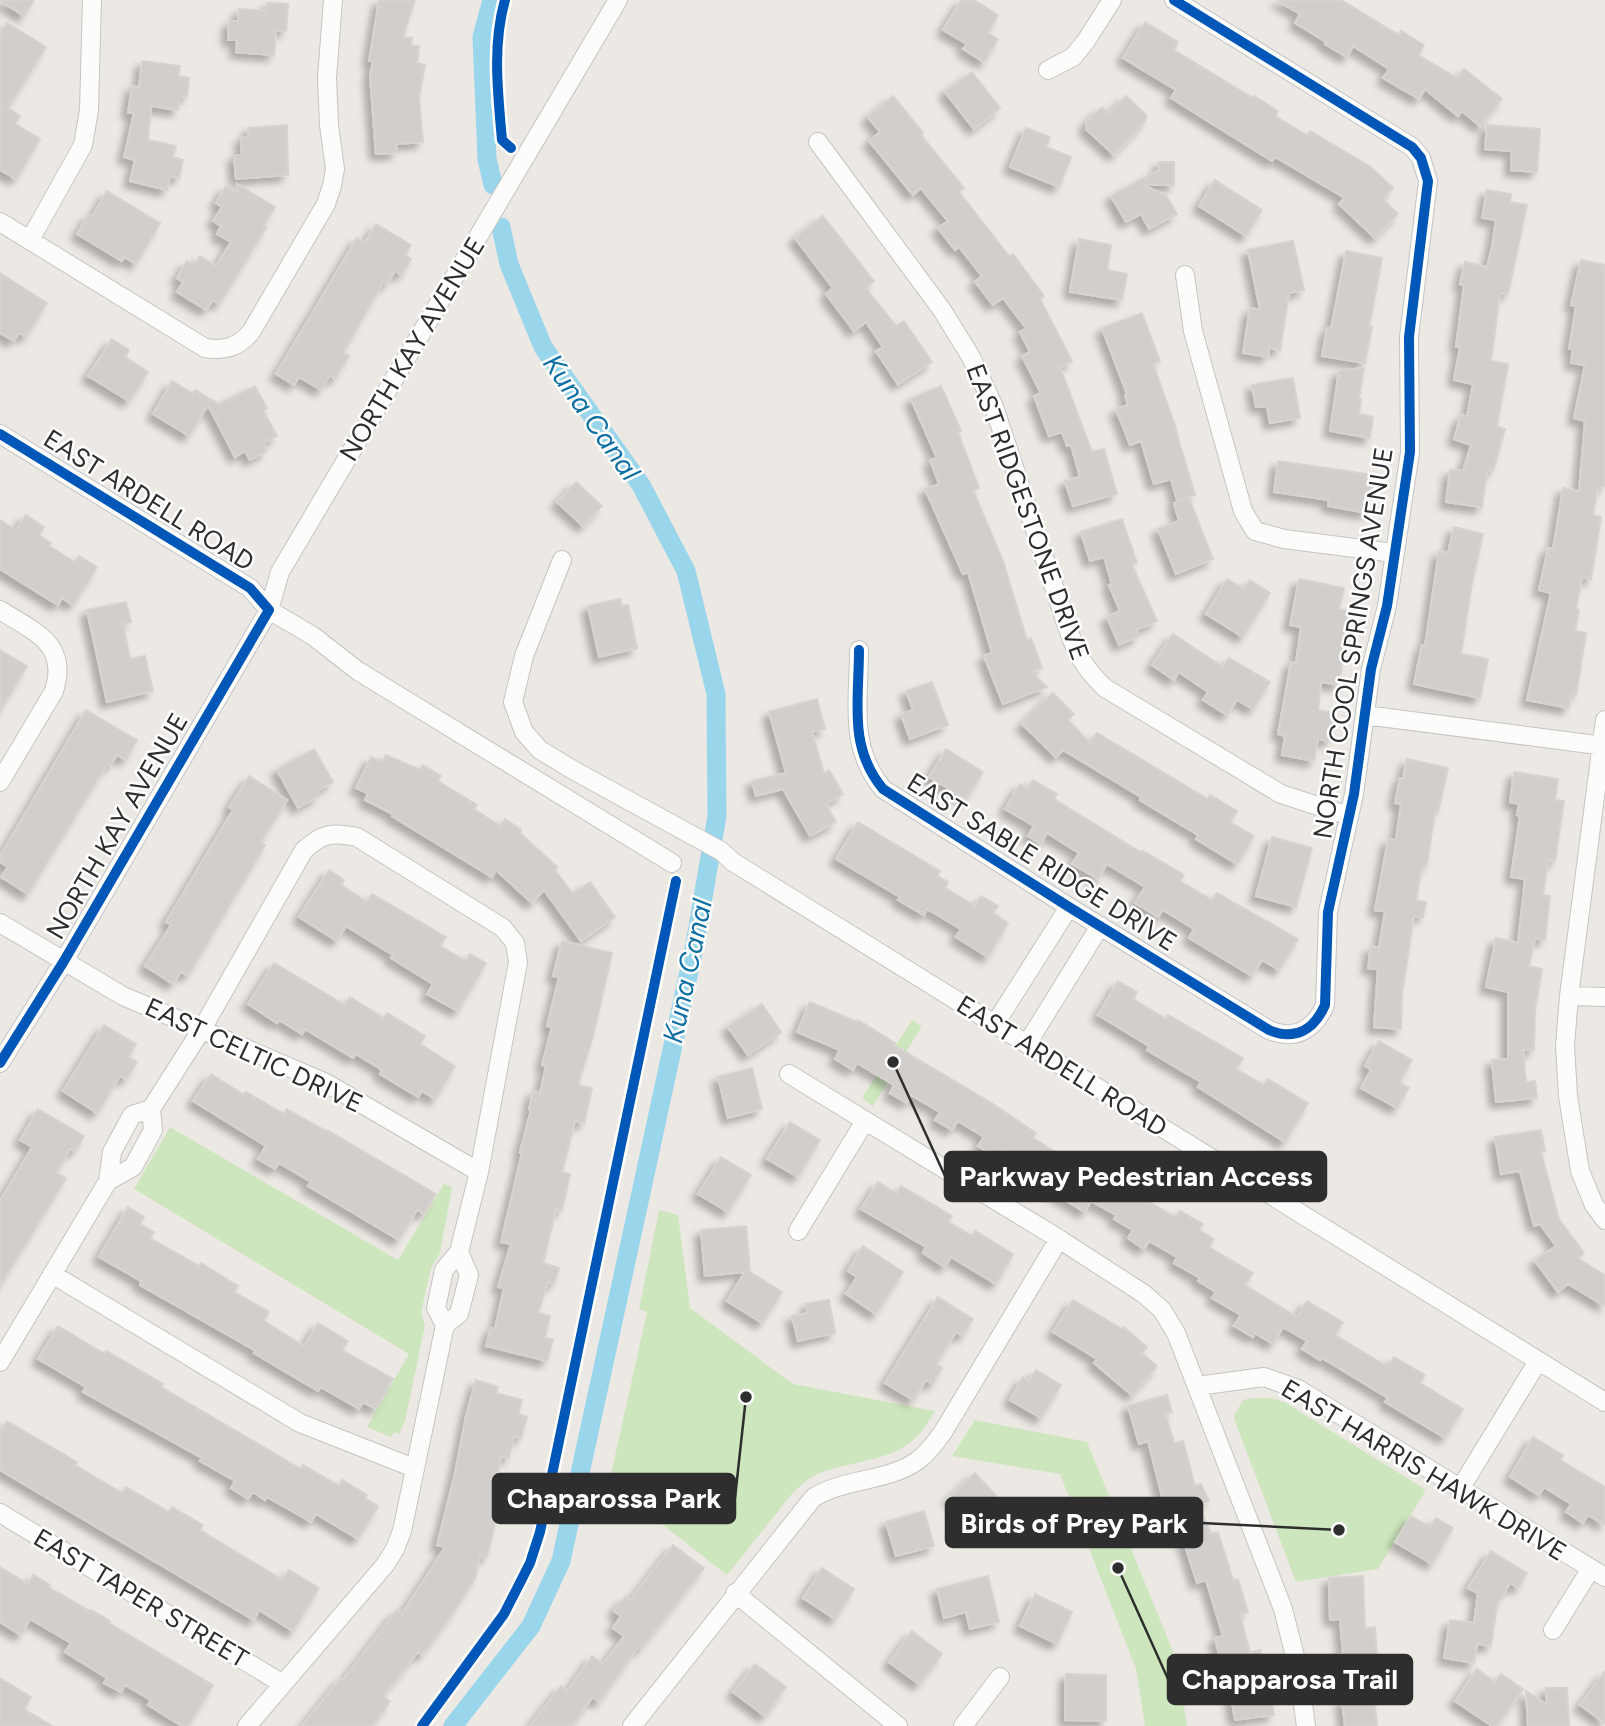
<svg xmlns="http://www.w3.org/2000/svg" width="1605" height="1726" font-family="Figtree,sans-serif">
<defs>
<filter id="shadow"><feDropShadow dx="-6" dy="6" stdDeviation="3.5" flood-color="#0004"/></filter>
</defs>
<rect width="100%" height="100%" fill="#ece8e4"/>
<!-- green -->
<path fill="#cee6be" d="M912 1020 922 1026 873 1106 862 1098Z
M170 1127 398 1260 444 1184 452 1187 440 1253 431 1268 421 1312 425 1325 405 1421 399 1434 395 1432 391 1437 367 1427 409 1354 134 1189Z
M659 1210 678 1215 690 1308 793 1384 935 1411C928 1422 922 1433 912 1441 887 1461 851 1462 822 1472 810 1476 800 1486 791 1495L727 1575 609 1483 647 1312 639 1309Z
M1254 1398H1272L1286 1403 1426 1490 1378 1569 1296 1582 1236 1424 1234 1416 1243 1400Z
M975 1420 1087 1442 1177 1661 1187 1726H1145L1136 1669 1060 1474 952 1456Z"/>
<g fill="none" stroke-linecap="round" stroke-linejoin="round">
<!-- canal -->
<path stroke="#99d6ec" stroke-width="19" d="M492 0 482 37 487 159 493 185
M453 1726 531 1626 561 1561 695 944 717 816 716 694 686 571 641 485 543 347 509 264 501 227"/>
</g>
<!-- building -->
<path fill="#d1cecb" stroke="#d7d4d0" stroke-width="2" filter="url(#shadow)" d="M0 0H34L24 16Z
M379 0H415L403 37 412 38 411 45 419 46 417 63 425 65 419 98 423 142 396 144 397 153 376 154 370 76 373 61H369Z
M961 0H974L998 15 988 33 998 39 984 62 963 49 967 44 943 30Z
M1277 0H1341L1399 35 1401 31 1424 45 1418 55 1457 78 1464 69 1502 99 1480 126 1462 111 1458 116 1425 89 1419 99 1383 78 1389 69 1353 46 1347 57 1325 44 1326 42 1295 23 1300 14Z
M267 3 288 4 286 31 276 30 274 55 236 52 237 40H228L229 21H238L239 9 267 11Z
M1145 22 1178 42 1174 50 1253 98 1254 96 1278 111 1275 116 1308 136 1310 131 1371 167 1393 188 1383 199 1398 214 1375 238 1339 204 1345 198 1275 157 1272 161 1171 98 1176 90 1123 58Z
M7 23 46 47 8 108 20 116 15 124 40 139 16 179 0 170V34Z
M142 61 180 66 178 76 189 78 187 97 179 96 178 110 151 106 148 140 176 146 173 157 183 160 179 178 170 176 167 190 130 181 135 160 124 157 134 113H128L132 86 139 87Z
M972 72 1000 108 974 129 945 92Z
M893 96 923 133 921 135 964 188 959 192 1009 256 1013 254 1044 296 1040 299 1072 361 1060 367 1092 452 1104 449 1117 494 1073 506 1065 481 1080 477 1071 445 1067 446 1062 432 1049 436 1034 396 1041 393 1022 356 1030 352 1020 332 1026 328 1003 298 993 305 975 282 982 276 959 247 955 250 938 228 948 221 921 188 913 195 869 141 880 132 868 117Z
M1126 96 1146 115V120L1114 155 1086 129V123L1102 107 1109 114Z
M287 125 288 175 236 179 234 155H242L241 137H249L248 128Z
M1487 125 1540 129 1537 172 1511 170 1512 151 1485 149Z
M1026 128 1050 137 1046 147 1071 157 1059 187 1010 167Z
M1159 162H1174V185H1142L1166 195 1177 214 1149 229 1141 214 1126 222 1111 196 1159 170Z
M1215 180 1262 210 1246 236 1199 206Z
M237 184 275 207 263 226 266 228 219 304 213 300 206 310 177 292 183 282 177 278 187 261 194 265 200 256 216 266 231 242 217 234 221 226 213 221 222 207 216 203 226 186 237 193Z
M1487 190 1511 194 1510 202 1527 205 1508 294 1500 293 1491 361 1508 364 1497 426 1505 429 1493 471 1487 470 1482 507 1446 502 1450 470 1463 471 1471 445 1454 439 1461 415 1467 417 1473 384 1454 380 1460 347H1456L1464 285 1460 284 1465 262 1487 267 1492 247 1496 220 1482 218Z
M107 191 160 223 136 264 124 257 122 261 77 234 88 215 92 217Z
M823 216 874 281 866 288 896 326 904 321 932 362 898 384 876 351 883 347 866 322 854 331 826 294 833 288 795 238Z
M376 224 411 245 405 255 411 259 402 275 395 271 387 284 383 282 343 353 349 356 335 379 330 375 321 390 299 377 294 385 276 374 357 238 365 243Z
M1079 239 1111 245 1107 270 1127 274 1122 300 1070 292Z
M1293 241 1304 290 1289 293 1280 350 1269 348 1268 357 1243 353 1250 308 1260 310 1248 250Z
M1346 251 1382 258 1369 327H1372L1365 363 1322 356 1327 328 1331 329Z
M1581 260 1605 265V486H1598L1593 515 1601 517 1591 579 1582 577 1576 609 1579 610 1575 631 1586 633 1576 695 1571 694 1569 708 1527 700 1551 593 1539 590 1548 548 1553 549 1563 488 1579 491 1585 421 1574 418 1585 365 1571 363 1573 349H1569L1576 306 1571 305Z
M0 273 47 303 26 337 19 333 14 341 0 333Z
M1142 313 1160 361 1153 364 1176 428H1175L1195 495 1177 500 1171 479 1154 484 1141 441 1130 445 1116 409 1128 405 1125 395 1127 394 1102 328Z
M112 339 129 350 125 357 148 372 129 401 88 376Z
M1364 368 1359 398 1361 399 1359 414 1373 417 1370 438 1330 431 1339 371Z
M1293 378 1300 418 1270 423 1267 406 1256 407 1252 385Z
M172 381 193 394 195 390 219 404 255 386 267 408 263 410 277 436 263 443 267 451 250 460 245 451 235 457 208 405 189 436 153 414Z
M941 386 961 431 958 432 979 488 973 490 1003 561 1027 640 1031 638 1042 668 1031 672 1047 687 1003 704 984 656 992 653 968 572 963 574 925 489 939 484 930 460 937 458 911 399Z
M1278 461 1374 475 1367 513 1328 506 1329 500 1274 492Z
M576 482 602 506 583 526 557 502Z
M1189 498 1213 559 1176 574 1158 529 1179 521 1174 503Z
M26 515 44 527 39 535 51 543 49 546 75 562 79 556 97 567 73 605 62 598 58 605 0 569V520L16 530Z
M1122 519 1137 563 1132 565 1157 621 1136 630 1139 636 1119 645 1107 617 1120 611 1109 585 1112 584 1104 557 1090 561 1081 532Z
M1454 527 1483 534 1472 583 1461 654 1488 659 1480 698 1414 684 1422 645 1425 646 1439 551 1448 553Z
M1227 579 1244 589 1250 580 1270 593 1243 637 1206 614Z
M1299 579 1344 588 1339 609 1353 612 1345 642 1339 685 1321 682 1318 710 1335 713 1330 741 1318 739 1314 761 1282 755 1285 736 1278 734 1291 662 1296 663 1301 627 1290 625Z
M620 599 622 606 628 605 637 648 599 657 588 606Z
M126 602 131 622 123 624 130 659 145 656 153 691 107 702 87 610Z
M1173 634 1223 667 1229 658 1270 682 1253 709 1237 700 1227 715 1203 700 1208 692 1179 672 1174 680 1152 665Z
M0 650 27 666 0 711Z
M932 682 948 725 910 739 901 714 913 710 906 691Z
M1053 693 1074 714 1068 720 1090 743 1097 733 1208 799 1210 795 1237 811 1230 822 1254 836 1237 864 1196 839 1198 835 1140 800 1141 797 1063 750 1056 757 1022 724Z
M817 699 825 729 812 732 824 773 829 770 843 794 826 804 836 822 810 836 783 789 756 796 752 781 786 773 769 712Z
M86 710 137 740 126 760 117 755 110 766 107 764 28 894 1 877 8 867 0 862V856Z
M314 749 333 782 316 791 319 796 298 808 277 770Z
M946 749 983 772 966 799 929 777Z
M386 755 420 770 423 765 441 776 438 781 477 805 474 809 500 826 505 819 521 830 520 833 557 867 555 870 573 894 590 882 615 917 581 941 544 890 532 903 496 870 492 877 392 816 393 814 365 800 368 793 356 788 371 757 382 762Z
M1407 759 1448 768 1438 812 1435 811 1427 865H1422L1416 900 1426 902 1423 917 1414 916 1402 993 1401 1029 1374 1027 1378 969 1368 968 1371 946 1379 948 1385 911 1375 910 1388 839 1396 840 1401 804 1395 803 1400 778H1403Z
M1514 772 1558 779 1555 800 1564 801 1555 861 1548 860 1543 895 1550 896 1545 940 1535 938 1529 966 1542 969 1535 1009 1534 1050H1523L1526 1082 1535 1081 1537 1098 1496 1102 1492 1060 1508 1059V992L1486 987 1496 938 1518 943 1525 879 1511 877 1520 816 1517 815 1519 804 1510 802Z
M249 776 287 800 261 842 265 845 198 959 188 975 181 972 173 984 145 966 171 925 166 922 233 810 229 807Z
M1033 780 1057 794 1054 799 1142 853 1143 851 1184 875 1180 881 1212 900 1217 893 1298 939 1279 970 1262 960 1252 976 1189 938 1194 929 1163 910 1158 917 1135 903 1145 887 1107 864 1098 879 1072 864 1079 853 1047 833 1041 844 1028 836 1034 826 1005 809 1020 784 1028 789Z
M858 822 940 871 937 876 948 882 945 888 975 906 981 896 998 906 993 913 1008 923 988 957 956 937 961 929 927 909 924 915 898 900 900 897 836 859Z
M1272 837 1312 848 1296 907 1256 896Z
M329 870 344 880 341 885 367 902 372 894 446 937 440 946 466 961 470 954 486 963 458 1011 427 994 433 984 391 958 393 955 346 926 337 941 299 917Z
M562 941 612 953 593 1036 578 1085 592 1088 584 1123 575 1121 562 1172 570 1174 562 1210 556 1209 543 1263 559 1268 554 1284 548 1282 538 1313 550 1316 545 1338 553 1339 547 1361 486 1346 491 1328 495 1329 504 1288 498 1287 511 1244 501 1242 522 1153 520 1152 531 1110H529L533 1091 540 1093 546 1066 542 1065 552 1027 547 1026 559 977 553 976Z
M274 963 345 1005 350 997 384 1018 387 1013 425 1036 420 1044 455 1066 435 1099 422 1091 418 1097 380 1074 382 1070 356 1054 353 1058 305 1029 302 1034 279 1020 277 1023 248 1004Z
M1118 981 1137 992 1133 999 1166 1019 1168 1015 1243 1058 1236 1069 1264 1085 1268 1079 1308 1103 1285 1142 1198 1087 1201 1082 1147 1050 1149 1046 1098 1015Z
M810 1002 857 1022 858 1020 895 1043 894 1045 993 1104 1036 1133 1033 1138 1087 1171 1091 1163 1126 1184 1124 1187 1175 1217 1180 1211 1203 1224 1199 1230 1214 1239 1209 1247 1253 1273 1245 1285 1297 1317 1307 1301 1343 1322 1335 1335 1388 1367 1394 1357 1425 1375 1420 1383 1463 1409 1445 1438 1385 1402 1388 1398 1322 1358 1320 1360 1302 1349 1307 1341 1283 1327 1273 1344 1255 1333 1253 1337 1234 1326 1241 1315 1212 1298 1216 1292 1198 1281 1200 1278 1174 1263 1177 1257 1149 1241 1144 1249 1128 1238 1133 1230 1114 1219 1116 1215 1091 1201 1085 1212 1021 1173 1025 1166 1000 1150 996 1157 978 1146 984 1137 958 1121 952 1130 935 1120 940 1112 911 1095 907 1103 890 1093 894 1085 857 1063 853 1070 835 1059 840 1050 797 1032Z
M762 1004 781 1032 748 1055 728 1027Z
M104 1025 136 1044 128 1057 137 1062 126 1079 120 1076 97 1113 63 1091Z
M1379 1041 1412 1060 1399 1083 1409 1088 1397 1108 1361 1088 1371 1070 1365 1066Z
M752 1068 762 1109 728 1118 718 1077Z
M211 1074 244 1095 246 1092 284 1114 287 1109 326 1131 327 1130 436 1194 424 1214 417 1210 399 1240 308 1186 311 1182 279 1163 275 1169 258 1159 266 1146 193 1101Z
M38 1109 84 1136 75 1151 70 1149 56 1173 66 1178 0 1286V1201L32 1147 20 1140Z
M790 1122 820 1140 798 1177 767 1159Z
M1541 1130 1545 1151 1541 1152 1559 1219 1584 1253 1577 1258 1605 1275V1306L1568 1284 1558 1292 1535 1261 1556 1246 1540 1224 1534 1226 1520 1171 1501 1174 1495 1137Z
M721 1157 751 1175 728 1212 698 1194Z
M878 1182 897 1194 901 1186 952 1216 949 1222 972 1236 975 1231 1013 1254 996 1284 951 1257 945 1267 923 1253 926 1247 861 1209Z
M128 1207 144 1217 140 1224 154 1232 150 1238 199 1266 201 1263 238 1286 234 1292 269 1312 264 1321 304 1346 318 1323 348 1341 342 1350 393 1379 376 1409 363 1402 359 1409 321 1387 318 1391 254 1353 256 1351 140 1285 141 1281 99 1257Z
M746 1226 750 1272 782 1292 762 1323 727 1301 745 1272 705 1276 701 1230Z
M863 1246 903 1272 876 1314 846 1294 857 1277 848 1271Z
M938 1297 973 1319 963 1336 956 1332 936 1364 942 1368 933 1384 926 1380 913 1400 885 1383Z
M829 1300 835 1333 798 1341 792 1316 808 1313 806 1304Z
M1073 1300 1122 1329 1124 1327 1147 1347 1142 1353 1157 1366 1132 1395 1094 1363 1097 1359 1053 1332Z
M58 1326 105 1354 106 1351 126 1362 163 1384 161 1387 301 1469 303 1465 339 1486 342 1480 367 1495 365 1498 378 1506 358 1539 316 1514 311 1522 267 1497 265 1500 253 1492 248 1499 231 1488 235 1481 200 1461 202 1458 83 1392 86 1387 38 1359Z
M1036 1370 1061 1385 1041 1418 1010 1400 1023 1377 1029 1381Z
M476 1380 498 1387 496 1393 522 1400 518 1414 527 1417 521 1438 514 1436 509 1458 501 1457 495 1489 510 1493 504 1513 498 1511 487 1557 480 1555 475 1578 451 1616 422 1655 418 1652 383 1696 390 1702 371 1726H302L340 1679 342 1681 397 1610 402 1614 445 1547 437 1545 455 1473 466 1416Z
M1167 1395 1172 1412 1165 1413 1174 1443 1183 1441 1195 1486 1201 1484 1209 1501 1199 1505 1211 1534 1218 1532 1233 1580 1238 1579 1248 1612 1240 1614 1250 1653 1260 1650 1269 1681 1274 1715 1235 1720 1228 1678 1225 1679 1215 1638 1223 1636 1206 1580 1197 1583 1182 1536 1178 1538 1164 1504 1148 1441 1139 1444 1128 1406Z
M7 1421 77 1462 75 1465 122 1493 126 1487 169 1512 172 1507 203 1525 200 1530 283 1580 289 1570 319 1588 293 1631 259 1610 254 1620 0 1470V1432Z
M1533 1437 1563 1455 1560 1460 1605 1487V1525L1588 1515 1583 1523 1566 1512 1571 1504 1544 1487 1539 1495 1510 1477Z
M975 1473 1002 1502 976 1526 949 1498Z
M924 1511 934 1546 896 1556 886 1522Z
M1411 1516 1430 1527 1436 1518 1453 1528 1432 1564 1395 1542Z
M673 1545 704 1568 641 1648 638 1647 599 1702 593 1697 571 1726H530L561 1686 567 1691 592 1656 603 1664 624 1636 613 1628 621 1616 614 1611 625 1597 630 1600Z
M1491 1551 1527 1573 1518 1588 1510 1583 1497 1605 1491 1646 1477 1644 1474 1663 1444 1658 1450 1620 1474 1623 1478 1593 1468 1588Z
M0 1567 28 1584 33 1575 50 1585 48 1587 90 1611 91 1610 110 1621 109 1623 213 1685 188 1726H182L148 1705 151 1700 125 1685 121 1692 104 1683 107 1678 65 1652 71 1643 30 1619 21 1635 0 1622Z
M822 1568 854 1589 835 1619 803 1598Z
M988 1576 999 1622 970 1629 966 1612 944 1618 937 1589Z
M1363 1576 1365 1628 1375 1627 1378 1670 1339 1674 1337 1655 1343 1654 1340 1619 1330 1620 1329 1578Z
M1035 1594 1072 1612 1057 1644 1020 1626Z
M912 1631 942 1654 919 1684 889 1662Z
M755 1664 786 1687 765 1716 733 1692Z
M1477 1669 1495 1682 1501 1674 1523 1689 1497 1726H1492L1455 1701Z
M1605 1671V1723L1580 1705Z
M1066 1674 1106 1675V1721L1065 1720Z
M0 1678 31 1697 24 1709 52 1726H0Z
M1546 1688H1567L1569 1726H1528L1526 1691 1547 1705Z
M1374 1697 1377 1726H1345L1342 1700Z"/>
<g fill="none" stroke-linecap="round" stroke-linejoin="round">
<defs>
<path id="minor" d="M1048 70 1073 57 1086 41 1112 0
M818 142 942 310 971 357 994 407 1068 629C1077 655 1085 669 1105 688L1281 794 1349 816
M0 222 205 348C226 351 238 347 251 332L326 204 332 186 335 169 329 125 327 78 333 0
M30 240 83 145 89 110 92 0
M1185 275 1193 331 1243 511 1255 531 1284 539 1394 553
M0 434 250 588 269 610 313 636 358 671 672 863
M562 560 524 656 513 702 524 732 540 750 573 770 721 851 733 862 1605 1402
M0 610C34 632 69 643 54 691L0 782
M859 650C859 701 848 747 883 789L1069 907 1269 1030C1295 1041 1314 1030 1325 1005L1328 912 1354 794 1371 669 1387 606 1410 452 1409 337 1428 181 1421 158 1412 147 1174 0
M1365 715 1605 746
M1605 720 1569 996 1565 1046 1568 1096 1580 1171 1594 1205 1605 1220
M0 923 123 996 326 1083 479 1172
M1569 996 1605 997
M995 1024 1069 907
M1027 1044 1100 926
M0 1063 64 961 269 610 280 572 618 0
M789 1074 1059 1239 1144 1294 1162 1310 1176 1333 1283 1609 1298 1668 1306 1726
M151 1109 132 1115 112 1152 108 1181 133 1167 153 1130 151 1109 202 1029 304 850C323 833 332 832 357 837L503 928 515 943 518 962 479 1172 459 1252 444 1270 436 1308 445 1325 459 1314 469 1275 459 1252
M798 1231 865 1121
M52 1274 300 1423 414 1468
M0 1362 108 1181
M1197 1386 1264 1377 1298 1389 1605 1577
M1460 1489 1538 1361
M0 1513 283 1684
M735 1593 898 1726
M1553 1630 1590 1570
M247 1726 385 1565 395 1549 402 1531 445 1325
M632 1726 813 1498C844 1478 887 1482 917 1461 928 1453 936 1442 943 1432L1059 1239
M963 1726 1000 1677"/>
</defs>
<!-- minor casing -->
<use href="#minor" stroke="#c5c4c5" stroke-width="20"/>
<!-- minor -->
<use href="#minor" stroke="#fcfcfb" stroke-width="18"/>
<defs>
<path id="cycleway" d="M505 0C492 45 498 94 502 140L511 148
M0 434 250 588 269 610 64 961 0 1063
M859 650C859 701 848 747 883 789L1069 907 1269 1030C1295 1041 1314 1030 1325 1005L1328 912 1354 794 1371 669 1387 606 1410 452 1409 337 1428 181 1421 158 1412 147 1174 0
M422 1726 504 1614 530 1563 540 1532 676 881"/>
</defs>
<!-- cycleway casing -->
<use href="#cycleway" stroke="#fff" stroke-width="15"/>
<!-- cycleway -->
<use href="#cycleway" stroke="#0057b8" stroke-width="10"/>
</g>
<g text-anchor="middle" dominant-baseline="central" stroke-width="5" stroke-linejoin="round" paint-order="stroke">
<!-- street labels -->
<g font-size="26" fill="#2e2e2e" stroke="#fff">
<text transform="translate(412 349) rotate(-59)">NORTH KAY AVENUE</text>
<text transform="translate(149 500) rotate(32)">EAST ARDELL ROAD</text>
<text transform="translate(1028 512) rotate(70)">EAST RIDGESTONE DRIVE</text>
<text transform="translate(1353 643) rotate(-81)">NORTH COOL SPRINGS AVENUE</text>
<text transform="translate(117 826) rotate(-60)">NORTH KAY AVENUE</text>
<text transform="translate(1042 862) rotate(32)">EAST SABLE RIDGE DRIVE</text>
<text transform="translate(254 1055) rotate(25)">EAST CELTIC DRIVE</text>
<text transform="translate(1062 1066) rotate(32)">EAST ARDELL ROAD</text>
<text transform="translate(1424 1470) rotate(31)">EAST HARRIS HAWK DRIVE</text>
<text transform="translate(141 1598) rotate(31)">EAST TAPER STREET</text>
</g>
<!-- water labels -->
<g font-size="28" font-style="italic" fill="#0d6fa3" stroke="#fff">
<text transform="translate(592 417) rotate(55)">Kuna Canal</text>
<text transform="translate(687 971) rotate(-78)">Kuna Canal</text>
</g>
</g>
<!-- callouts -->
<path fill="none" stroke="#2e2e2e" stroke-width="2.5" d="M893 1062L945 1176M746 1397L735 1498M1339 1530L1202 1523M1118 1568L1168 1679"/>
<g fill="#2e2e2e" stroke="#fff" stroke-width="2.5">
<circle cx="893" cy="1062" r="7"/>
<circle cx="746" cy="1397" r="7"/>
<circle cx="1339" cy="1530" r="7"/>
<circle cx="1118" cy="1568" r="7"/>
</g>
<g fill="#2e2e2e" stroke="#2e2e2e" stroke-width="2.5">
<rect x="945" y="1152" width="381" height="49" rx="7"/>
<rect x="493" y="1474" width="242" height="49" rx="7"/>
<rect x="946" y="1498" width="256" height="49" rx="7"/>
<rect x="1168" y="1655" width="244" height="49" rx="7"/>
</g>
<g font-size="28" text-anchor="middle" font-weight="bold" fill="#fff">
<text x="1136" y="1186">Parkway Pedestrian Access</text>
<text x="614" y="1508">Chaparossa Park</text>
<text x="1074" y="1533">Birds of Prey Park</text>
<text x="1290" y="1689">Chapparosa Trail</text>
</g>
</svg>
